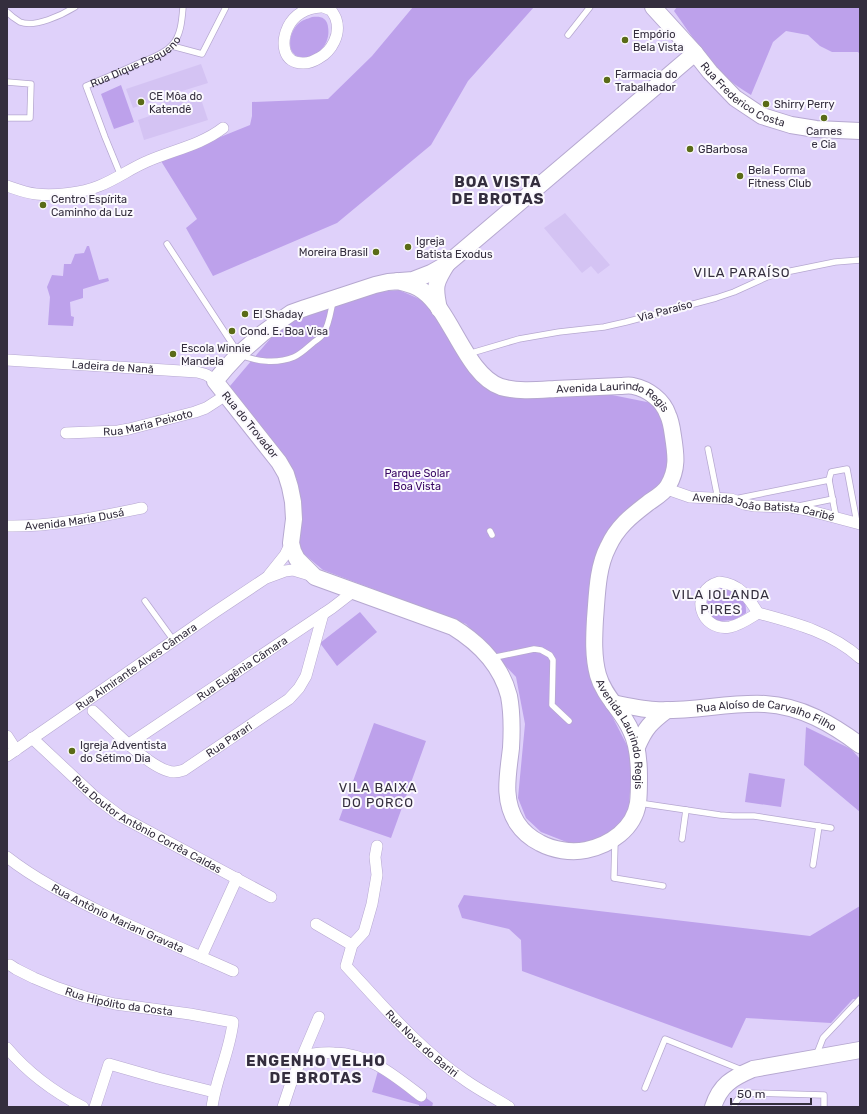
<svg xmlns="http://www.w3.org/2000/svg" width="867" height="1114" font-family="Rubik,sans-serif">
<rect width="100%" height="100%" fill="#dfd1fa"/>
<!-- built -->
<path fill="#d4c3f3" d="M201 64 208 83 179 92 184 104 201 99 208 120 144 140 138 120 167 110 162 98 133 108 126 89Z
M565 213 610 265 598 274 591 266 582 273 544 228Z"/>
<!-- green -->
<path fill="#bda1eb" d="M413 7H534L468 81 431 145 337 223 213 276 186 228 197 219 161 161 250 125 252 116V102L328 99 372 56Z
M677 7H860V54L858 52H832L820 46 808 35 786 31 773 42 751 95C742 89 733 84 726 77 706 57 690 34 674 11Z
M312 17C315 17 321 16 324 19 326 20 328 24 328 27 331 43 318 59 301 57 285 55 289 32 298 24 302 20 307 19 312 17Z
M121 85 134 122 114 129 101 94Z
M87 246H89L99 280 108 278 109 281 83 289V298L70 302 71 316 74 317 73 326 48 325 50 297 47 287 52 275 63 276 64 264H71L75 254 84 253Z
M399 290 424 301 505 395H612L652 403 663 415 671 462 661 484 600 547 592 677 632 755 629 809 619 828 601 841 574 845 541 832 526 818 518 798 525 724 516 677 466 624 323 570 299 550 297 479 232 401 230 386 286 320 367 293Z
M715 588C727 588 742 590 745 603 746 606 746 610 746 613L734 620 720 621 712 618C705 605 705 599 715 588Z
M360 612 377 632 337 666 320 643Z
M374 723 426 741 391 838 339 820Z
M806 727 851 749 860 759V812L804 765Z
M749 773 785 779 781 807 745 802Z
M464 895 810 936 860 906V999H853L831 1023 746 1018 732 1048 522 971 521 940 509 929 462 918 458 906Z
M380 1064 433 1103 432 1107H419V1105L372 1092Z"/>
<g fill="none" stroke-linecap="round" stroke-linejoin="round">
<defs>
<g id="lane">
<path d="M7 12C11 16 15 19 20 22 35 28 62 15 75 7"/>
<path d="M568 35 590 7"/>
<path d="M172 46 202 54 226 7"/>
<path d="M7 82 31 84 30 118H7"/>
<path id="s1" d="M121 176 105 137 86 86C103 79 120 72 137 64 147 60 165 54 172 45 181 36 182 19 183 7"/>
<path d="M167 244 239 354C256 362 277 364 294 357 301 354 308 347 314 342 317 340 321 337 323 334 329 326 331 310 333 301"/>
<path d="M468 354 519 339 559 332 604 327 626 322 716 298 734 292 767 277 781 273 835 262 860 260"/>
<path d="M708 449 718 499"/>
<path d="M829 480 831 472 847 469 857 523"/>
<path d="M735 499 829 480 836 517"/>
<path d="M799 506 833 499"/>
<path d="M490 531 492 535"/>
<path d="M145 601 174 641"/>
<path d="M491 658 534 649 541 650 550 655 553 660 552 705 569 721"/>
<path d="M639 803 720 815 733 816H754L831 828"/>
<path d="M682 839 686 810"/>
<path d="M615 841 614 878 663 886"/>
<path d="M813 865 819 826"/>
<path d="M816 1056 823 1038 860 999"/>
<path d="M645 1088 665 1039 742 1070"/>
<path d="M734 1107C736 1099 740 1096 749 1093L824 1095V1107"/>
</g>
<g id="street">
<path d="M321 7C307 8 295 13 288 27 281 42 282 64 304 63 309 63 314 61 319 58 332 51 341 34 336 19 335 16 333 13 331 10L323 7"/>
<path d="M7 186C16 189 26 193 36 194 55 196 82 193 99 186 117 179 131 168 148 161 173 150 201 145 223 128"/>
<path id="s2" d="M7 360 197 372C205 374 209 375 215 381"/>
<path id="s3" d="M66 433 118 431 129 429 195 412 206 408 226 395"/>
<path id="s4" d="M667 489 690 497 731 499 744 504 755 506 791 507 807 510 860 524"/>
<path id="s5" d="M7 526C52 527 98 517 142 508"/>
<path d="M269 575 285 555 291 543"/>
<path d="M719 582C740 584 748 597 758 613 750 618 740 625 730 627 700 632 688 591 719 582Z"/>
<path d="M758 613C795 623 831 632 860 658"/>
<path id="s6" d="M93 711C111 727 151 771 174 772 177 772 181 771 184 770L289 699 299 688 306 676 323 614"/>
<path d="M7 736 16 750"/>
<path id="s7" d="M32 738 95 797 120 816 271 897"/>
<path id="s8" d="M129 744 332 608 354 591"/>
<path id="s9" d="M7 756 215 612 266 578 285 571 293 570 313 576"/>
<path id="s10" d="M377 846 375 857 377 875 372 904 364 932 352 945 346 966C383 1006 419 1049 465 1080 479 1090 495 1098 509 1107"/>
<path id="s11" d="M7 857C35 879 67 895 99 911 143 932 188 951 233 971"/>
<path d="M316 924 352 945"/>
<path d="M201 957 237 878"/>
<path id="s12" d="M10 965 16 969 34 978 58 988 85 997 115 1004 190 1014 233 1022C230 1051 216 1078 212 1107"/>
<path d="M7 1048C28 1073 54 1092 83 1107"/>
<path d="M304 1055C314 1054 324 1052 334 1053 368 1053 395 1076 421 1096"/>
<path d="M95 1107 109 1064 158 1078 214 1092"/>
<path d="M283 1107 291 1083 319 1017"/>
</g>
<g id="secondary">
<path id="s13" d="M653 7 695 53 710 72 735 98 762 116 791 125 816 129 860 131"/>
<path id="s14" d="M397 281C406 283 415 285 423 291 452 312 466 375 501 387 518 392 538 390 555 389 577 388 598 387 620 386 624 386 629 385 633 386 648 389 663 400 668 415 671 421 672 429 673 436 676 455 678 469 668 486 664 493 655 498 648 503 631 516 617 527 608 547 597 568 597 596 595 619 594 637 593 657 598 675 604 697 623 711 631 731 638 745 639 762 639 777 639 786 639 795 638 803 634 829 610 845 586 850 571 853 553 850 540 843 530 838 523 832 517 823 502 799 508 775 511 748 512 731 512 712 509 696 501 665 479 643 453 627L315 577 297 559 293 551 291 543 294 519 293 502 290 487 286 474 279 462 226 395 215 381 226 368 239 354 263 333 281 320 291 313 305 308 375 285 388 282 413 280 431 273 447 264 573 157 695 53"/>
<path d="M439 309C434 286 435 283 447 264"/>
<path id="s15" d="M613 703C627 706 641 709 655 710 692 712 729 702 765 704 801 706 832 724 860 745"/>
<path d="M637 747C645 728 651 722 667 710"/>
<path d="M713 1107C720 1085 732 1078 753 1069L860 1050"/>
</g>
</defs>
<!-- lane casing -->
<use href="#lane" stroke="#b6a8d0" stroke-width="7"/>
<!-- street casing -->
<use href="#street" stroke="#b6a8d0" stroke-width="12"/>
<!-- secondary casing -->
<use href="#secondary" stroke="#b6a8d0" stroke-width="18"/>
<!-- lane -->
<use href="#lane" stroke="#fff" stroke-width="5.5"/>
<!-- street -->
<use href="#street" stroke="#fff" stroke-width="11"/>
<!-- secondary -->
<use href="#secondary" stroke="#fff" stroke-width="16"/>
</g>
<!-- markers -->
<g fill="#5a6b17" stroke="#fbf9fe" stroke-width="1.5">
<circle cx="625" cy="40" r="4"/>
<circle cx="607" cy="80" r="4"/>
<circle cx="141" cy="102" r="4"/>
<circle cx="766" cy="104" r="4"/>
<circle cx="824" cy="118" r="4"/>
<circle cx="690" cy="149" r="4"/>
<circle cx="740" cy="176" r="4"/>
<circle cx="43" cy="205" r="4"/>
<circle cx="408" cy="247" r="4"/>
<circle cx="376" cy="252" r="4"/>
<circle cx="245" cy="314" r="4"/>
<circle cx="232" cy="331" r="4"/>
<circle cx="173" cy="354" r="4"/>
<circle cx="72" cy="751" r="4"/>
</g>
<g text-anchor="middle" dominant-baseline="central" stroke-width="4" stroke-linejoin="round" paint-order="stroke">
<!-- poi labels -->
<g font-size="11" fill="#342e3e" stroke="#fbf9fe" text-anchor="start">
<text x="633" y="34">Empório<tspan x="633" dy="13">Bela Vista</tspan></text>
<text x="615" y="74">Farmacia do<tspan x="615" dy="13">Trabalhador</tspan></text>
<text x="149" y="96">CE Môa do<tspan x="149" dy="13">Katendê</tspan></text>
<text x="774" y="104">Shirry Perry</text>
<text x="824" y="131" text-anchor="middle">Carnes<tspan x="824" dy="13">e Cia</tspan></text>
<text x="698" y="149">GBarbosa</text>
<text x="748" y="170">Bela Forma<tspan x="748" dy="13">Fitness Club</tspan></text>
<text x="51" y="199">Centro Espírita<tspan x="51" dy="13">Caminho da Luz</tspan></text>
<text x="416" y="241">Igreja<tspan x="416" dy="13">Batista Exodus</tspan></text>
<text x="368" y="252" text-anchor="end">Moreira Brasil</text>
<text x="253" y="314">El Shaday</text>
<text x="240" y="331">Cond. E. Boa Visa</text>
<text x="181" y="348">Escola Winnie<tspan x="181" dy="13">Mandela</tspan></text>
<text x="80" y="745">Igreja Adventista<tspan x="80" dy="13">do Sétimo Dia</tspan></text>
</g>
<!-- street labels -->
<g font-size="11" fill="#342e3e" stroke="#fbf9fe">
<text stroke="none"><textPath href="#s1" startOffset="152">Rua Dique Pequeno</textPath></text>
<text stroke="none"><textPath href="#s13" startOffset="127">Rua Frederico Costa</textPath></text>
<text transform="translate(665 311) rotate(-15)">Via Paraíso</text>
<text stroke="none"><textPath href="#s2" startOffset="106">Ladeira de Nanã</textPath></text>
<text stroke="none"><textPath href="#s14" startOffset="269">Avenida Laurindo Regis</textPath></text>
<text stroke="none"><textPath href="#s3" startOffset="83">Rua Maria Peixoto</textPath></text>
<text transform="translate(250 425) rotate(51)">Rua do Trovador</text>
<text stroke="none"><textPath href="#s4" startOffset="99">Avenida João Batista Caribé</textPath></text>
<text stroke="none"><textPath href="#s5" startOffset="68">Avenida Maria Dusá</textPath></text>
<text stroke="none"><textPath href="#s9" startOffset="157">Rua Almirante Alves Câmara</textPath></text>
<text stroke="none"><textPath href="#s8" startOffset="136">Rua Eugênia Câmara</textPath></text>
<text stroke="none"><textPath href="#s15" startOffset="156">Rua Aloíso de Carvalho Filho</textPath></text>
<text stroke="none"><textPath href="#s14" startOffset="688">Avenida Laurindo Regis</textPath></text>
<text stroke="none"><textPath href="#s6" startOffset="167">Rua Parari</textPath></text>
<text stroke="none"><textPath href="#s7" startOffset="145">Rua Doutor Antônio Corrêa Caldas</textPath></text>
<text stroke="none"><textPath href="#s11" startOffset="127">Rua Antônio Mariani Gravata</textPath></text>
<text stroke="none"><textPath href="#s12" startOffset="116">Rua Hipólito da Costa</textPath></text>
<text stroke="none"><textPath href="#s10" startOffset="236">Rua Nova do Bariri</textPath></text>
</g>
<!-- park labels -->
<g font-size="11" fill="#370562" stroke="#fbf9fe">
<text x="417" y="473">Parque Solar<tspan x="417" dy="13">Boa Vista</tspan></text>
</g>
<!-- quarter labels -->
<g font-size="13" letter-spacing="1" fill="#342e3e" stroke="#fbf9fe">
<text x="742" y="272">VILA PARAÍSO</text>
<text x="721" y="594">VILA IOLANDA<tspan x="721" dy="15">PIRES</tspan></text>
<text x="378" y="787">VILA BAIXA<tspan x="378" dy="15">DO PORCO</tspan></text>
</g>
<!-- district labels -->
<g font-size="15" font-weight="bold" letter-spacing="1" fill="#342e3e" stroke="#fbf9fe">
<text x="498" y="182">BOA VISTA<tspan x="498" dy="17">DE BROTAS</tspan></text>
<text x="316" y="1061">ENGENHO VELHO<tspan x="316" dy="17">DE BROTAS</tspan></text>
</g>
</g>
<!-- border -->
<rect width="867" height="1114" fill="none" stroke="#342e3e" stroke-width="16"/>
<!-- scale -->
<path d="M731 1098v6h80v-6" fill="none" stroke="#342e3e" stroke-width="2"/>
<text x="737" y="1098" font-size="12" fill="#342e3e" stroke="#fbf9fe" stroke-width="3" paint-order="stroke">50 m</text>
</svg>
